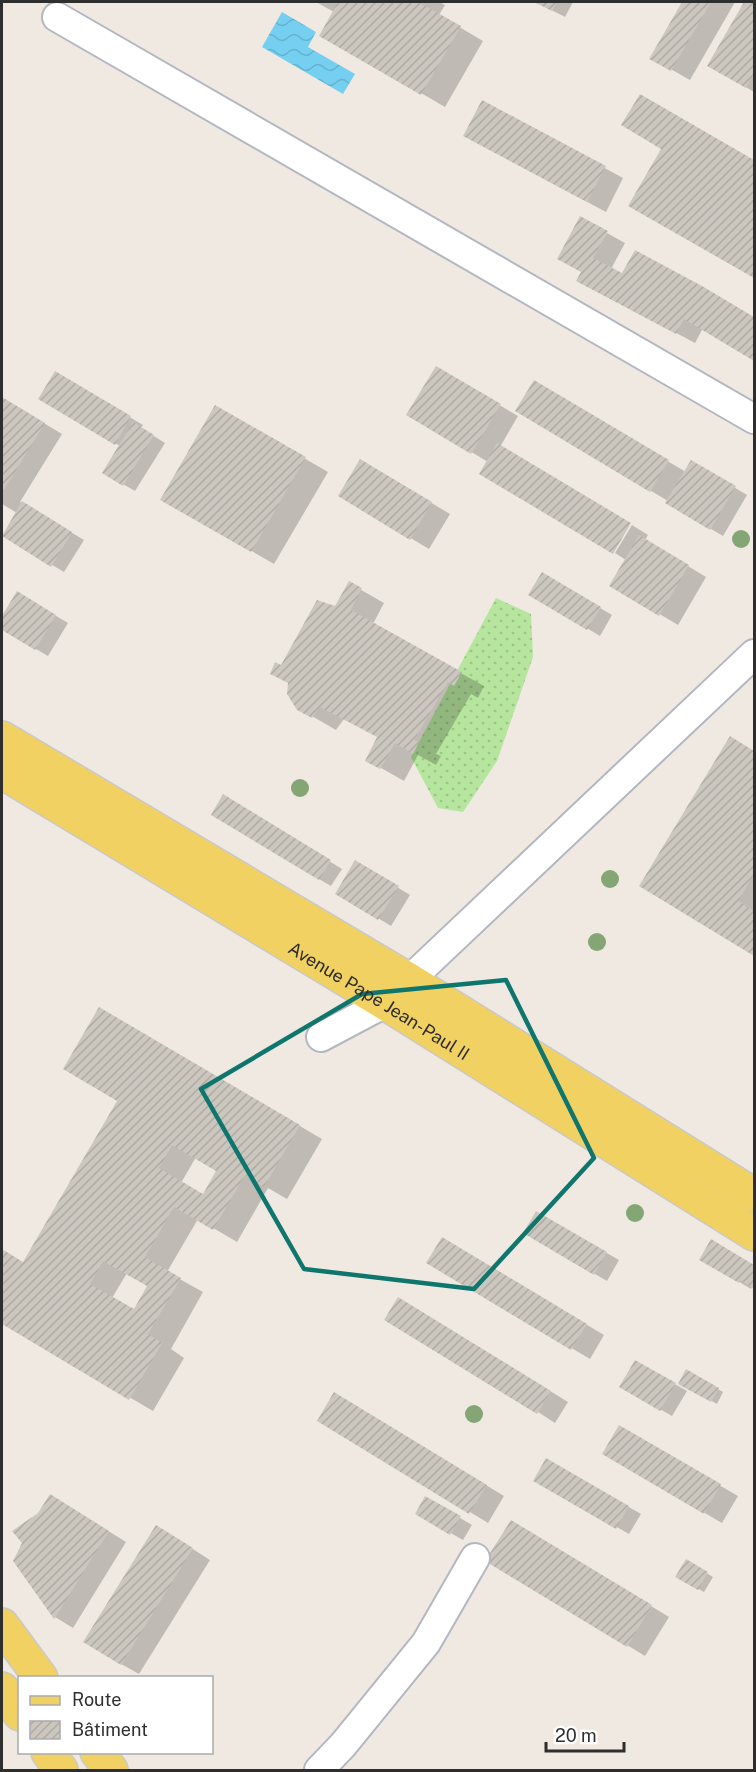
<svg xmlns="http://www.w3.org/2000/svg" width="756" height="1772" font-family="'Public Sans',sans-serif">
<defs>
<pattern id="grass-dots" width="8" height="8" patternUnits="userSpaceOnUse" patternTransform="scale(1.5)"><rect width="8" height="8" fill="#b6e59e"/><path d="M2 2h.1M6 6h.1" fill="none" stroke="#9dc588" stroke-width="1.8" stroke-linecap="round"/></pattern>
<pattern id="water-waves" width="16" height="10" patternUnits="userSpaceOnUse" patternTransform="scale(1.5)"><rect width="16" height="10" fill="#75cff0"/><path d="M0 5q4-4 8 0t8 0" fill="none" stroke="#66b2ce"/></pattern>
<pattern id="building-hatch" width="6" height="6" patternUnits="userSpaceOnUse" patternTransform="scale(1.5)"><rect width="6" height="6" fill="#cbc7bf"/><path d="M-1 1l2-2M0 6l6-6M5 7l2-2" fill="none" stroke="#afaba4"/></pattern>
</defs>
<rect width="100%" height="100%" fill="#efe9e1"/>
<!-- grass -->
<path fill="url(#grass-dots)" d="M496 598 531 614 533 657 497 761 463 812 438 808 411 757Z"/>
<!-- water -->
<path fill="url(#water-waves)" d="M282 12 316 32 308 47 355 74 343 94 262 47Z"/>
<!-- shadow -->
<path fill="#0003" fill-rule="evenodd" d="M316 2H439L445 5 439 15 483 41 445 107 321 35 334 12Z
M536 2H573L565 17Z
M684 2H735L690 80 651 58Z
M745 2H754V92L709 65Z
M640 96 754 162V277L653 218 663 148Z
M483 102 623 178 606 212 483 146Z
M607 233 625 243 611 269 623 275 701 288 754 319V359L703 328 695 343 578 280Z
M436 368 518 416 500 447 488 462 408 414Z
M55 373 143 425 141 428 165 443 135 491 104 473 120 446 40 399Z
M534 382 686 472 692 462 747 495 723 536 667 503 668 501 517 411Z
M2 398 62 434 20 502 84 540 64 572 3 536 17 513 2 504Z
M216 407 328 472 274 564 162 499Z
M361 461 450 514 429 549 340 496Z
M632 525 648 535 645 540 706 577 678 625 611 585 626 560 615 553Z
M542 574 612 615 600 636 530 594Z
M349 583 384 603 373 624 484 686 478 698 471 694 436 754 441 756 436 765 418 755 404 781 367 760 379 737 344 719 336 730 298 708 290 683 282 668 335 607Z
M17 593 68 623 48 656 2 629V619Z
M730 738 754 752V955L641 885Z
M235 803 342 869 331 886 319 879Z
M356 862 410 895 391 926 337 893Z
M100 1009 322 1139 287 1199 268 1188 237 1242 198 1219 167 1272 203 1292 171 1349 184 1358 153 1411 2 1323V1250L24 1264 119 1100ZM196 1157 218 1170 204 1196 181 1183ZM127 1273 149 1286 134 1311 112 1298Z
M537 1213 619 1260 607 1281 525 1233Z
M712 1241 754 1266V1287L753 1286 751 1289 701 1259Z
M460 1249 604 1335 590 1359 428 1262Z
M416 1309 568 1402 555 1423 538 1412Z
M636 1362 687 1391 672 1416 621 1387Z
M687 1371 723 1392 717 1404 680 1383Z
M352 1404 504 1496 488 1523 470 1512Z
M619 1427 738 1496 722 1523 604 1454Z
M547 1460 641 1514 629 1534 535 1480Z
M426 1498 472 1525 463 1540 417 1514Z
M68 1506 126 1542 73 1628 55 1617 14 1561Z
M529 1532 669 1617 645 1656 627 1645Z
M174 1537 210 1560 139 1674 121 1664Z
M686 1561 713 1577 704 1592 677 1577Z"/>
<!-- building -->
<path fill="url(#building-hatch)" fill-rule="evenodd" d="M338 2H418L461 26 421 95 319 36Z
M534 2H557L552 11Z
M682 2H711L671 71 649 59Z
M744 2H754V73L746 88 707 66Z
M640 94 754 160V278L628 206 661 149 621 125Z
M482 100 606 166 587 202 463 136Z
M580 216 608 231 593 258 622 273 635 250 702 286 754 317V361L684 319 676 334 576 281 581 272 557 259Z
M436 366 501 404 471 454 406 415Z
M55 371 131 416 115 445 38 399Z
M534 380 669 460 650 492 515 411Z
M2 397 45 423 2 493Z
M215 405 306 457 251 552 160 500Z
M133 422 154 435 123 486 102 473Z
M497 443 631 523 613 554 479 474Z
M360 459 432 502 410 540 338 496Z
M691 460 736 486 710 530 665 503Z
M22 501 72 532 51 567 2 536Z
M639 535 689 565 659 616 609 586Z
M542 572 601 607 587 630 528 595Z
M349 581 362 588 351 610 462 672 454 686 448 682 414 740 419 742 413 754 395 743 380 769 365 761 377 737 320 707 312 718 297 710 287 694 288 683 270 674 275 662 281 665 317 600 335 606Z
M17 591 56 615 35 650 2 630V616Z
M730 736 754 751V874L738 901 754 911V956L639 886Z
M223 794 331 860 319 880 211 815Z
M355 860 399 886 378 920 335 894Z
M99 1007 300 1125 264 1187 245 1175 213 1230 174 1207 145 1257 181 1278 148 1334 162 1343 129 1400 2 1324V1249L23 1262 117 1101 63 1069ZM172 1145 216 1171 203 1194 159 1168ZM103 1261 147 1286 134 1309 90 1284Z
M536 1211 607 1252 594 1275 523 1233Z
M442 1237 587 1324 571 1350 426 1263Z
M711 1239 754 1265V1289L740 1280 739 1283 699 1260Z
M398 1297 551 1391 537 1414 384 1320Z
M635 1360 676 1383 660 1411 619 1387Z
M686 1369 719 1388 711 1402 678 1384Z
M334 1392 487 1485 469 1514 317 1421Z
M619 1425 721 1484 704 1514 602 1454Z
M546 1458 629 1506 616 1529 533 1481Z
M50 1494 109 1531 54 1619 13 1561 22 1543 12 1531 38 1513Z
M425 1496 461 1516 450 1535 415 1514Z
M511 1520 652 1605 627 1647 485 1561Z
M156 1525 193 1548 121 1665 83 1642Z
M686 1559 708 1572 698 1590 675 1577Z"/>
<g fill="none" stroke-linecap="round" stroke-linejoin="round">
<defs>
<path id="minor" d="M57 17 754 419
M321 1037 385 1003 754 654
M319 1770 343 1745 426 1643 475 1558"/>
<g id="major">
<path d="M2 738 409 980 754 1195"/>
<path id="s1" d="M2 772 385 1003 754 1234"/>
<path d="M2 1625 41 1678"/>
<path d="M2 1689 20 1714"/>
<path d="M48 1752 61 1770"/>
<path d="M97 1752 111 1770"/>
</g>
</defs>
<!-- minor casing -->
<use href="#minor" stroke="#b4b7c1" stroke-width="32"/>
<!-- major casing -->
<use href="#major" stroke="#c9c9c9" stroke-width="36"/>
<!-- minor -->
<use href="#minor" stroke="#fff" stroke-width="28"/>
<!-- major -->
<use href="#major" stroke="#f2d163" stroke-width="33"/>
</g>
<!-- trees -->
<g fill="#84a574">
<circle cx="741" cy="539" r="9"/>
<circle cx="300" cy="788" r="9"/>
<circle cx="610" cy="879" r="9"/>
<circle cx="597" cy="942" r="9"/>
<circle cx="635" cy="1213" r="9"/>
<circle cx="474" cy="1414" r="9"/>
</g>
<!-- marked area -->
<path fill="none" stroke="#0f766e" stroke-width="4.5" stroke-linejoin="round" d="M506 980 594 1158 474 1289 304 1269 201 1089 362 994Z"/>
<g text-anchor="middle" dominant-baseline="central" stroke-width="4.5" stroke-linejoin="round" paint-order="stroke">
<!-- street labels -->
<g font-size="18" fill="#2e2e2e" stroke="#fff">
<text stroke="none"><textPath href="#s1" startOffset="441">Avenue Pape Jean-Paul II</textPath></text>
</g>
</g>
<!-- border -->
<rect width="756" height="1772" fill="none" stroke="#2e2e2e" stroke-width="6"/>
<!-- legend -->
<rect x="18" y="1676" width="195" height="78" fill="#ffffff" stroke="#ababab" stroke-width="1.5"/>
<rect x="30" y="1696" width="30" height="9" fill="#f2d163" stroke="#ababab" stroke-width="1.5"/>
<text x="72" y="1706" font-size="18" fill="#2e2e2e">Route</text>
<rect x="30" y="1721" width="30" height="18" fill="url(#building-hatch)" stroke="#ababab" stroke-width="1.5"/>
<text x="72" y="1736" font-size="18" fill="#2e2e2e">Bâtiment</text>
<!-- scale -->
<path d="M546 1742v9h78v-9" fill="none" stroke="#2e2e2e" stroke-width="3"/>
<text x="555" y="1742" font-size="18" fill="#2e2e2e" stroke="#ffffff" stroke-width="4.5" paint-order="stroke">20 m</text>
</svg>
